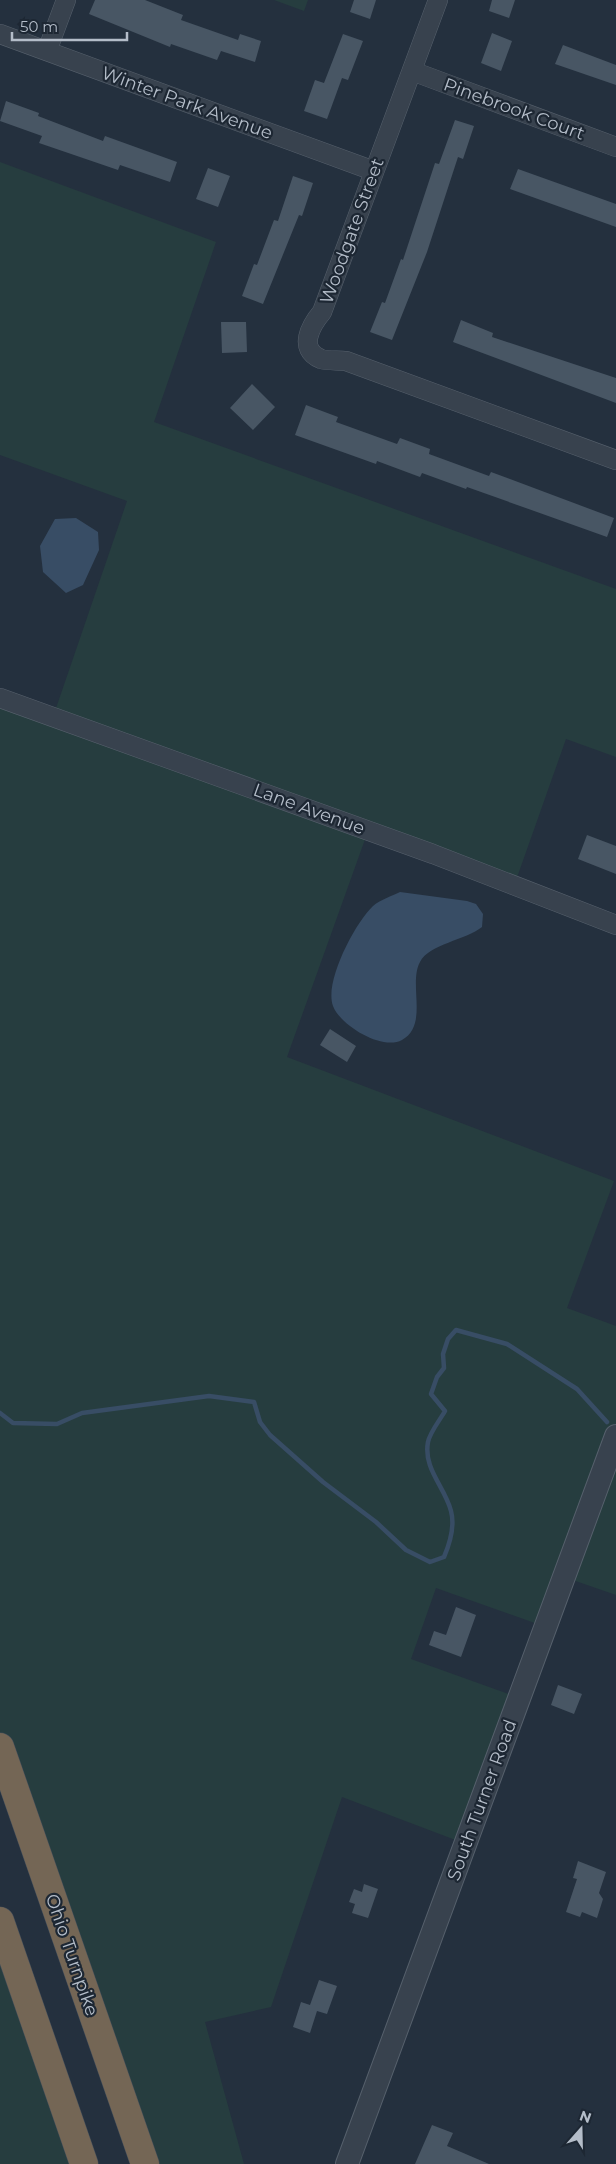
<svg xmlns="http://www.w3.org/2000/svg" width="616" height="2164" font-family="Montserrat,sans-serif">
<rect width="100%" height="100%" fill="#24303e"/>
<!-- green -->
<path fill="#263d3f" d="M274 0H308L304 11Z
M0 162 216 242 154 422 616 589V757L566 739 514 886 368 831 287 1057 614 1181 567 1308 616 1326V1595L564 1577 546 1627 436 1588 411 1659 520 1698 466 1844 342 1797 271 2007 205 2022 244 2164H145L0 1747V698L53 717 127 501 0 455Z
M0 1921 84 2164H0Z"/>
<!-- water -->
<path fill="#384d65" d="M76 518 98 532 99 550 83 585 66 593 43 572 40 546 55 519Z
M400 892 467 901 476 904 483 914 482 927C466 940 429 944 420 962 408 984 429 1025 402 1040 382 1051 340 1025 333 1006 324 982 355 923 373 906 380 900 392 896 400 892Z"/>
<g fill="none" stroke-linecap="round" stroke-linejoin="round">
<!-- stream -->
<path stroke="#384d65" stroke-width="4.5" d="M0 1413 13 1423 57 1424 82 1413 209 1396 254 1402 260 1422 270 1435 323 1482 376 1522 406 1550 430 1562 444 1557C450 1543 455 1526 451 1511 445 1487 423 1469 428 1442 430 1432 440 1420 445 1411L431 1394 437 1377 444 1368 443 1354 448 1339 456 1330 507 1344 577 1389 607 1422"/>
</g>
<!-- building -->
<path fill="#485664" d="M95 0H145L183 15 181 20 238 40 240 34 261 41 255 62 221 51 217 60 171 44 170 47 89 14Z
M354 0H376L370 19 350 12Z
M492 0H515L509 18 489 11Z
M492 33 512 41 501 71 481 63Z
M343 34 363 41 348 80 342 78 327 119 304 111 315 80 324 83Z
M563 45 616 65V85L555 64Z
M6 101 39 113 38 116 103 141 105 136 177 162 170 182 120 165 118 170 39 143 42 136 0 121Z
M455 120 474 126 463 159 458 157 427 252 392 340 370 332 382 302 385 303 401 259 403 260 435 163 439 164Z
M208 168 230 176 218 207 196 199Z
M518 169 616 204V227L510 189Z
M293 176 313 183 302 216 299 215 263 304 242 296 254 264 257 265 274 220 278 221Z
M461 320 493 333 492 337 616 378V403L453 342Z
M221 322H246L247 352 222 353Z
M252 384 275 407 253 430 230 408Z
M306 405 338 417 336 422 397 444 400 438 430 449 429 454 489 476 491 472 614 518 607 537 467 487 466 489 422 473 420 477 377 461 376 464 295 435Z
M587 835 616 846V874L578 859Z
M330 1029 356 1046 347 1062 320 1045Z
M456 1607 476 1615 461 1657 429 1645 434 1631 446 1635Z
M558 1685 582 1694 574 1714 551 1705Z
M578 1861 606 1872 599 1893 603 1899 597 1918 582 1912 580 1917 566 1912 577 1879 573 1878Z
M364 1884 378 1889 368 1918 352 1913 355 1904 349 1902 354 1889 362 1892Z
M319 1980 337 1986 327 2014 317 2011 310 2033 293 2027 301 2002 310 2005Z
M432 2125 453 2133 447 2146 489 2164H415Z"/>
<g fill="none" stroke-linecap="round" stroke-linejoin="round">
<defs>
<path id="minor" d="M438 0 322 312C311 325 297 349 321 359 328 361 339 360 346 361L616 460
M0 34 374 171
M47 51 66 0
M412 71 616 147
M0 698 433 854 616 925"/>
<path id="tertiary" d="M347 2164 616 1436"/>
<path id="motorway" d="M0 1747 145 2164
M0 1921 84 2164"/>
</defs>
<!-- minor casing -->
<use href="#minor" stroke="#56606c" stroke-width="20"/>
<!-- tertiary casing -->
<use href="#tertiary" stroke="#56606c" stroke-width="24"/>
<!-- motorway casing -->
<use href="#motorway" stroke="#434d59" stroke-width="29"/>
<!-- minor -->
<use href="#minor" stroke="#38424e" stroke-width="19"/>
<!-- tertiary -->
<use href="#tertiary" stroke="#38424e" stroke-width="22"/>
<!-- motorway -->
<use href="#motorway" stroke="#746655" stroke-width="28"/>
</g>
<g text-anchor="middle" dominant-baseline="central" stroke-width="4.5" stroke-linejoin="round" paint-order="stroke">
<!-- street labels -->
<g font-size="18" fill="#b4bdc9" stroke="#1d2733">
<text transform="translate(187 103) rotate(20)">Winter Park Avenue</text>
<text transform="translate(514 109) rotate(20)">Pinebrook Court</text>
<text transform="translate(352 231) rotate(-70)">Woodgate Street</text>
<text transform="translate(309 809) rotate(20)">Lane Avenue</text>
<text transform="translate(482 1800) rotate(-70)">South Turner Road</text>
<text transform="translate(72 1955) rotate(71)">Ohio Turnpike</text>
</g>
</g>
<!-- north arrow -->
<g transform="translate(581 2129) rotate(20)" stroke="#1d2733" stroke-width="4" paint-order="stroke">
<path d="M0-4L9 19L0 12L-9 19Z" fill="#b4bdc9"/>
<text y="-8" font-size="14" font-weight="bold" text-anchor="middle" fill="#b4bdc9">N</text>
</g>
<!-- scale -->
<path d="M12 32v8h115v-8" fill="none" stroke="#b4bdc9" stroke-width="2.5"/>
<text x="20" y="32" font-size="15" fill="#b4bdc9" stroke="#1d2733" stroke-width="4" paint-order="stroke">50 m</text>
</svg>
